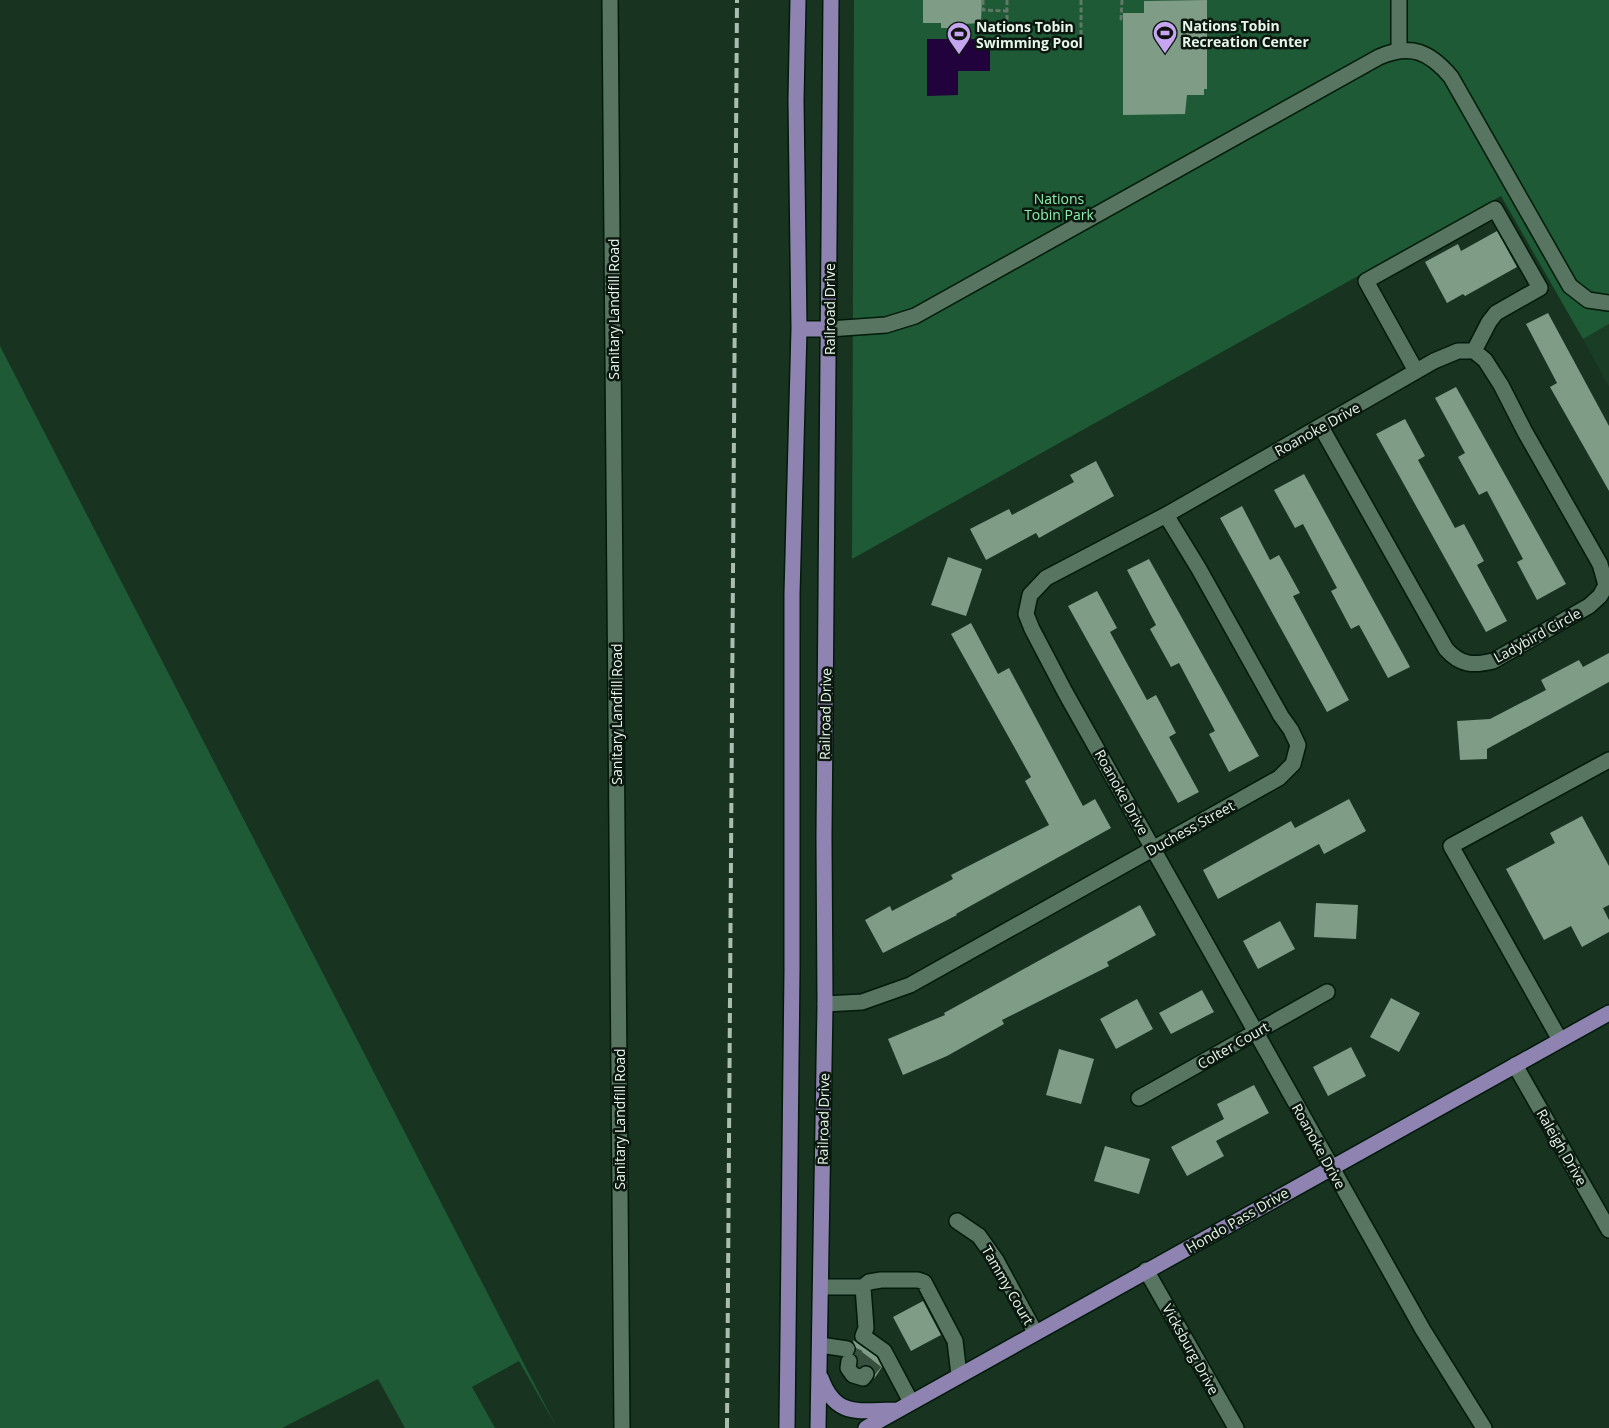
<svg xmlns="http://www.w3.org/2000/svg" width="1609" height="1428" font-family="'Open Sans',sans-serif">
<rect width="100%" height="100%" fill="#183320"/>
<!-- built -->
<path fill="#1a3d26" d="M1609 324V387L1583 339Z"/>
<!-- green -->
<path fill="#1d5a35" d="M854 0H1609V324L1583 339 1501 196 852 559Z
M0 346 557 1428 519 1361 472 1387 495 1428H405L378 1379 282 1428H0Z"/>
<!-- water -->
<path fill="#22023c" d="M927 39H990V71H958V95L927 96Z"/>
<!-- building -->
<path fill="#7e9c86" d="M923 0H982L981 23 963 24V28H941V23H923Z
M1207 0V89H1204V95H1187L1185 114 1123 115V13H1144V1Z
M1497 231 1517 267 1465 296 1463 294 1447 303 1425 262 1458 244 1461 251Z
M1548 313 1609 426V491L1550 387 1557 383 1526 324Z
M1456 387 1566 584 1537 600 1517 562 1523 559 1487 491 1479 495 1458 457 1465 453 1435 398Z
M1405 419 1425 456 1418 460 1455 528 1464 524 1484 561 1477 565 1507 621 1486 632 1376 434Z
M1096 461 1114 496 1039 538 1036 533 986 560 970 529 1009 509 1012 515 1074 482 1070 475Z
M1304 474 1410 667 1388 678 1359 625 1351 629 1331 591 1337 588 1303 524 1295 528 1274 490Z
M1242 506 1270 560 1279 555 1300 593 1293 596 1349 700 1327 712 1220 518Z
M948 557 982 569 966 616 931 605Z
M1149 559 1259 756 1229 772 1209 734 1215 731 1179 663 1171 667 1150 629 1156 625 1127 570Z
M1097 591 1117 628 1110 632 1147 700 1156 695 1176 733 1169 737 1199 792 1178 803 1068 606Z
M971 623 998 674 1009 668 1083 806 1095 799 1111 828 956 914 957 915 883 953 865 920 890 906 892 911 953 879 951 875 1049 825 1025 781 1031 777 951 634Z
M1609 653V682L1487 749V759L1460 760 1457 721 1490 719 1546 690 1541 680 1579 660 1583 667Z
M1349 799 1366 831 1324 854 1319 844 1218 899 1203 870 1291 821 1295 828Z
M1582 816 1609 866V905L1603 908 1609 920V932L1582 947 1571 926 1544 940 1506 869 1555 843 1550 833Z
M1316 903 1358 905 1356 939 1314 937Z
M1140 905 1156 935 1107 962 1109 966 1002 1020 1004 1024 947 1056 903 1075 888 1039 945 1015 944 1013Z
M1280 921 1295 949 1258 969 1243 941Z
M1202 990 1214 1012 1171 1034 1159 1013Z
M1391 998 1420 1013 1399 1052 1370 1037Z
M1137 999 1153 1029 1116 1049 1100 1019Z
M1351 1047 1366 1076 1328 1096 1313 1067Z
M1059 1049 1094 1059 1081 1104 1046 1095Z
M1254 1085 1269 1113 1216 1141 1224 1156 1187 1176 1171 1147 1224 1119 1217 1104Z
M1105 1146 1150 1159 1139 1194 1094 1181Z
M923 1301 941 1335 911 1351 893 1317Z
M853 1340 877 1357 882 1367 874 1379 875 1371 872 1367 858 1366Z"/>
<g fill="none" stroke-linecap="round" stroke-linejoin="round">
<!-- minor-tunnel -->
<path stroke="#37503e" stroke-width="15" stroke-dasharray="15 8" stroke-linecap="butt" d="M849 1361 858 1343
M857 1367 869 1351
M866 1374 879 1358"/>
<defs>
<path id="minor" d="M610 0 622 1428
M1399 0V50
M829 329 886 325 915 316 1379 57C1411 43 1430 52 1451 77L1570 286 1588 300 1609 303
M1474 351H1458L1434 361 1166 515 1046 578 1030 595 1026 614 1032 629 1065 692 1423 1330 1484 1428
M1416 371 1366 281 1495 209 1540 288 1496 313 1489 322 1474 351
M1321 427 1446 649C1460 665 1473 666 1493 661L1589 606 1600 596 1606 585 1600 564 1525 432 1501 385 1485 360 1474 351
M825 1004 862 1002 910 985 1279 778 1293 764 1298 745 1291 730 1281 716 1199 569 1166 515
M1560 1040 1451 846 1609 760
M1515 1065 1609 1230
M1139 1098 1327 992
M957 1221 979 1236 996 1260 1035 1332
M1146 1270 1236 1428
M821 1287H863
M820 1345 847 1349
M849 1361 848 1368 853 1375 863 1378 866 1374
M911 1402 884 1351 863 1336 866 1328 863 1287 869 1282 881 1280H918L924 1282 955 1341 959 1375"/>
<path id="major" d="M799 329H829
M821 1378C836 1419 860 1410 897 1410
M787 1428 792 970V594L799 329 796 100 798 0
M818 1428 825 1004 824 837 831 0
M866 1428 1609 1013"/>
</defs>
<!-- minor casing -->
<use href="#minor" stroke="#011a0a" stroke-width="18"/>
<!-- major casing -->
<use href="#major" stroke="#011a0a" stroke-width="18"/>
<!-- path -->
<path stroke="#607867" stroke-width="3" stroke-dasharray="5 2.5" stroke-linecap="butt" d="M983 0V10L1007 11
M1007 0V28
M1081 0V43
M1122 0 1121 19H1123"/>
<!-- minor -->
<use href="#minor" stroke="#577560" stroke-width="15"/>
<!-- major -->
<use href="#major" stroke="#8f83b1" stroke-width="15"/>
<!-- rail -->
<path stroke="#aabeaf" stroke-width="4" stroke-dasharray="10 5" stroke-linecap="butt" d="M727 1428 737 0"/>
</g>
<!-- icons -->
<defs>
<symbol id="stadium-pin" viewBox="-11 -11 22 30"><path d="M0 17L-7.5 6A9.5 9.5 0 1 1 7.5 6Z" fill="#c6a6f0" stroke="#0c170f"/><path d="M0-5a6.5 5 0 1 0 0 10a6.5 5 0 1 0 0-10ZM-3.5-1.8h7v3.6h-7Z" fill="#111"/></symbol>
</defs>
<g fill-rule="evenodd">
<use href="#stadium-pin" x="1151" y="19" width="28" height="38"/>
<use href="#stadium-pin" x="945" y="20" width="28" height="38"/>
</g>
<g text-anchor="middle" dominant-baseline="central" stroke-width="5" stroke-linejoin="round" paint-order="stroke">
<!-- poi labels -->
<g font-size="14" font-weight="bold" fill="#e5f6e9" stroke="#0c170f" text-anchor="start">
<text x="1182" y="25">Nations Tobin<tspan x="1182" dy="16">Recreation Center</tspan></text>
<text x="976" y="26">Nations Tobin<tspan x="976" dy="16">Swimming Pool</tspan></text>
</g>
<!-- park labels -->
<g font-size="14" fill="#8cefac" stroke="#0c170f">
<text x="1059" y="198">Nations<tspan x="1059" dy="16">Tobin Park</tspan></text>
</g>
<!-- street labels -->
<g font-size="14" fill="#e5f6e9" stroke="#0c170f">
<text transform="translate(613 309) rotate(-90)">Sanitary Landfill Road</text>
<text transform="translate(829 309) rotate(-90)">Railroad Drive</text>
<text transform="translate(1317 429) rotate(-29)">Roanoke Drive</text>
<text transform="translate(1537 635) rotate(-29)">Ladybird Circle</text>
<text transform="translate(616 714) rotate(-90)">Sanitary Landfill Road</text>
<text transform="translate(825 714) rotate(-89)">Railroad Drive</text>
<text transform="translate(1122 792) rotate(61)">Roanoke Drive</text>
<text transform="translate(1190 828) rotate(-29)">Duchess Street</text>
<text transform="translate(1233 1045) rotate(-30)">Colter Court</text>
<text transform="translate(619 1119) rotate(-90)">Sanitary Landfill Road</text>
<text transform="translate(823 1119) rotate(-89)">Railroad Drive</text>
<text transform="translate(1319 1146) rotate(61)">Roanoke Drive</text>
<text transform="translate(1562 1147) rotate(60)">Raleigh Drive</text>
<text transform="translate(1237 1220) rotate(-30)">Hondo Pass Drive</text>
<text transform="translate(1008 1285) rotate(60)">Tammy Court</text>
<text transform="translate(1191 1349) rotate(61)">Vicksburg Drive</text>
</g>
</g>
</svg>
